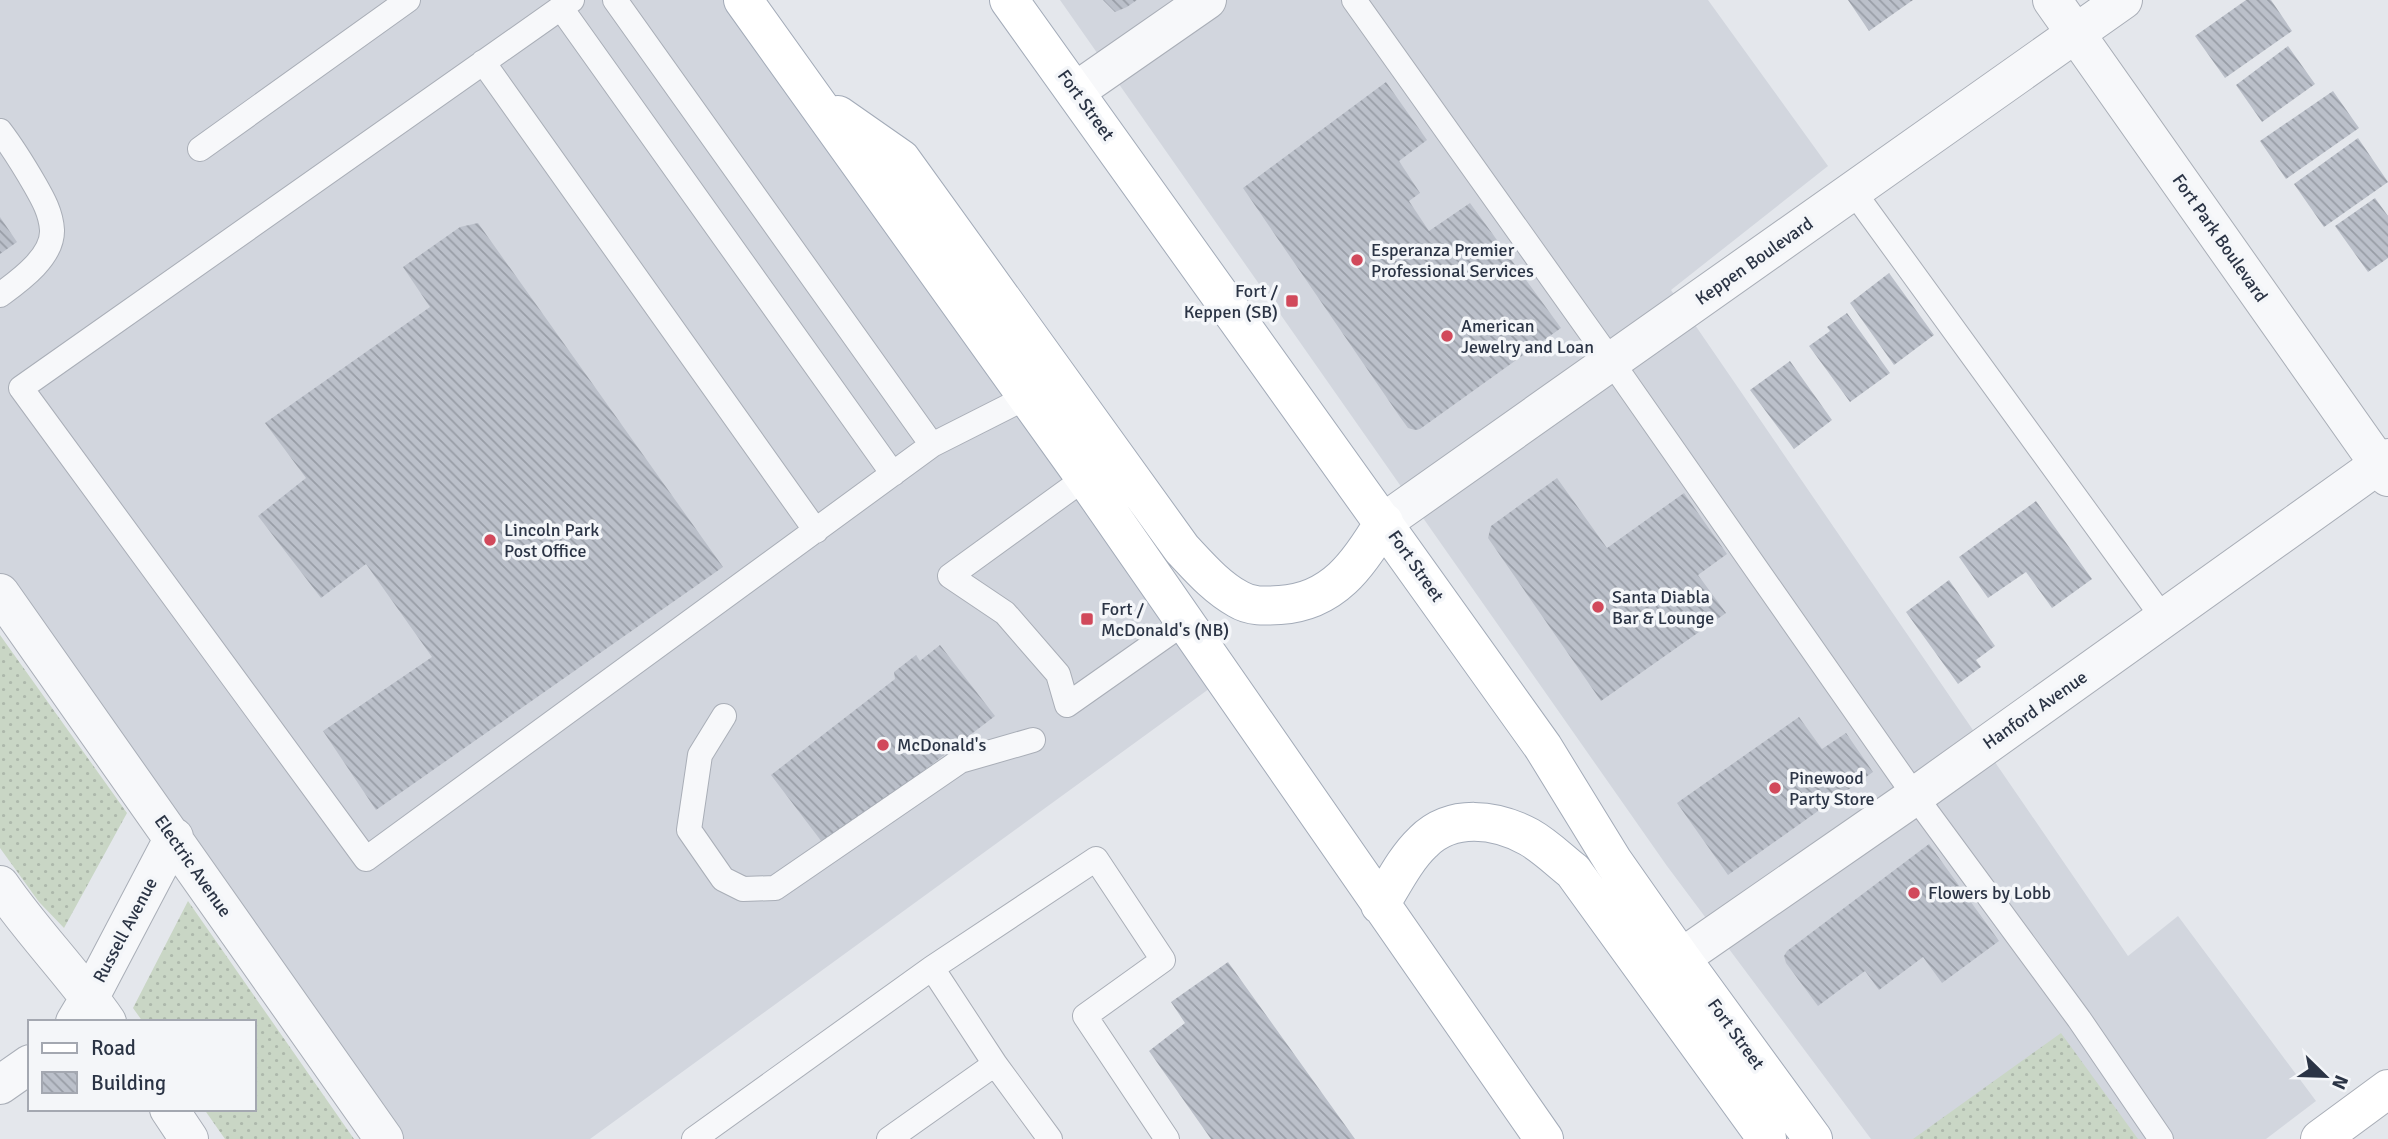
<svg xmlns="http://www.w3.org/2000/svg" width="2388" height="1139" font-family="Signika,sans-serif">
<defs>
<pattern id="grass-dots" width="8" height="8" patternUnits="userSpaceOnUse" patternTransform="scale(1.75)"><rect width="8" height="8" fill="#c9d6c5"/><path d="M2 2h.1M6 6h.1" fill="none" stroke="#adb8ab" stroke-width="1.8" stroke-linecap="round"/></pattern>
<pattern id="building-back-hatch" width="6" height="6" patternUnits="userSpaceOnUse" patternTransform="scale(1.75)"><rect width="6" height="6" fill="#bbc0ca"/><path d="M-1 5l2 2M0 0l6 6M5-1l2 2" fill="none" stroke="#989da6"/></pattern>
</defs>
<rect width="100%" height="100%" fill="#e4e7ec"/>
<!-- built -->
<path fill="#d2d6de" d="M0 0H743L1224 678 590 1139H384L0 593Z
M1060 0H1708L1828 166 1671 290 2128 956 2178 916 2316 1101 2266 1139H1871L1667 866Z"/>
<!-- grass -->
<path fill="url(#grass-dots)" d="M0 635 127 813 64 928 39 902 0 848Z
M188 901 354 1139H225L204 1109H254V1022H143L133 1008Z
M2061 1033 2138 1139H1913Z"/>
<!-- building -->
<path fill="url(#building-back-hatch)" d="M1103 0H1137L1127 7 1115 12Z
M1848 0H1913L1869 31Z
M2246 0H2271L2292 31 2225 78 2195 36Z
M2288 46 2315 84 2262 122 2236 85Z
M1386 82 1427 140 1399 161 1420 193 1409 201 1429 231 1470 203 1561 328 1420 429 1415 430 1408 428 1400 417 1243 188Z
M2333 91 2359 128 2286 179 2260 141Z
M2358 138 2388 182 2324 227 2294 184Z
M2375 198 2388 216V258L2368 272 2335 226Z
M0 217 17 242 0 254Z
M478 223 723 567 376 810 323 731 432 657 366 564 321 598 258 516 306 478 265 423 430 307 403 267 460 227Z
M1889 273 1934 335 1894 365 1850 303Z
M1847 313 1890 373 1850 402 1809 346 1830 331 1827 327Z
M1790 361 1832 420 1794 449 1750 390Z
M1557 478 1607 548 1684 493 1727 554 1698 575 1726 613 1601 701 1488 538 1491 526Z
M2036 501 2092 579 2052 608 2026 572 1988 598 1959 557Z
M1949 580 1995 646 1976 660 1981 667 1958 684 1906 612Z
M940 645 995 716 825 846 771 775 895 679 894 672 916 655 920 661Z
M1799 717 1822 749 1846 733 1873 772 1728 875 1677 803Z
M1929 844 1999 941 1942 983 1923 957 1879 990 1865 971 1818 1006 1786 963 1784 956 1787 951Z
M1228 962 1355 1139H1211L1149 1051 1185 1023 1171 1002Z"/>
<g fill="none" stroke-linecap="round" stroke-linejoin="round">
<defs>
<path id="lane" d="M572 0 21 388 366 859 932 445 1027 397
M615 0 932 445
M1354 0 1611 361 1915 796 2079 1019 2161 1139
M561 8 893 474
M483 62 816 531
M0 131C13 148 24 166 35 185 43 199 51 213 52 230 53 257 19 281 0 295
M200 149 408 0
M1853 191 2164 619
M1085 478 950 576 1005 613 1058 674 1067 705 1185 622
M724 716 700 755 689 830 723 879 743 889 775 888 960 761 1033 740
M995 1064 932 968 1096 859 1163 960 1085 1016 1167 1139
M694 1139 932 968
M889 1139 995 1064 1050 1139"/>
<path id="street" d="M2052 0 2388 477
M1076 91 1207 0
M1384 522 2123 0
M0 593 384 1139
M0 885C33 933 74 974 107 1022
M1681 958 1915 796 2388 458
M75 1022 90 997 174 837
M0 1085 30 1064
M169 1109 189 1139"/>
<path id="secondary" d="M2320 1139 2388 1089"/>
<path id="primary" d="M743 0 1085 478 1544 1139
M1009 0 1543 747 1613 861 1681 958 1813 1139
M838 115 901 159 1182 549C1199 567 1216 587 1238 599 1251 607 1265 606 1280 605 1333 602 1359 564 1384 522
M1380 905C1393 884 1405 859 1423 842 1452 813 1496 819 1529 837 1545 846 1559 860 1573 871L1767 1139"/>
</defs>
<!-- lane casing -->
<use href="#lane" stroke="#a9aeb7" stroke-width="26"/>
<!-- street casing -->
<use href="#street" stroke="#a9aeb7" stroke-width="40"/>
<!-- secondary casing -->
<use href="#secondary" stroke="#a9aeb7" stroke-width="40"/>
<!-- primary casing -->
<use href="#primary" stroke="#a3abb8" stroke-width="40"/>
<!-- lane -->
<use href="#lane" stroke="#f7f8fa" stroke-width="24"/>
<!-- street -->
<use href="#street" stroke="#f7f8fa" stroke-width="38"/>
<!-- secondary -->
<use href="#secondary" stroke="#fff" stroke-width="38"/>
<!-- primary -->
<use href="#primary" stroke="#fff" stroke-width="38"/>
</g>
<!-- markers -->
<g fill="#d1495b" stroke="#f4f6f9" stroke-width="2.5">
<circle cx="1357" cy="260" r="7"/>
<rect x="1285" y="294" width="14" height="14" rx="3.5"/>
<circle cx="1447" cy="336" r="7"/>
<circle cx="490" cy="540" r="7"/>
<circle cx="1598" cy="607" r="7"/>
<rect x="1080" y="612" width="14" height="14" rx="3.5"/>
<circle cx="883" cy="745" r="7"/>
<circle cx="1775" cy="788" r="7"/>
<circle cx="1914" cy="893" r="7"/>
</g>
<g text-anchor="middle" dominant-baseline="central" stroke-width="7" stroke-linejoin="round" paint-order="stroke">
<!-- street labels -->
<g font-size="18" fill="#2b3445" stroke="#f4f6f9">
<text transform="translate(1086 105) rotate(54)">Fort Street</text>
<text transform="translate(2220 238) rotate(55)">Fort Park Boulevard</text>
<text transform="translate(1754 261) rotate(-35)">Keppen Boulevard</text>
<text transform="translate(1416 566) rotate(55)">Fort Street</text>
<text transform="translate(2035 710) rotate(-35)">Hanford Avenue</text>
<text transform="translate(193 866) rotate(55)">Electric Avenue</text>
<text transform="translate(125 930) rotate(-62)">Russell Avenue</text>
<text transform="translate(1736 1034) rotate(54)">Fort Street</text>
</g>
<!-- poi labels -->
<g font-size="18" fill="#2b3445" stroke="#f4f6f9" text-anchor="start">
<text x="1371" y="250">Esperanza Premier<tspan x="1371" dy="21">Professional Services</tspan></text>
<text x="1278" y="291" text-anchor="end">Fort /<tspan x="1278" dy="21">Keppen (SB)</tspan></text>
<text x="1461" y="326">American<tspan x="1461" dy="21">Jewelry and Loan</tspan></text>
<text x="504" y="530">Lincoln Park<tspan x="504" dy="21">Post Office</tspan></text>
<text x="1612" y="597">Santa Diabla<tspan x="1612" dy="21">Bar &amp; Lounge</tspan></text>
<text x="1101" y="609">Fort /<tspan x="1101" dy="21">McDonald's (NB)</tspan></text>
<text x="897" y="745">McDonald's</text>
<text x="1789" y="778">Pinewood<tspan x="1789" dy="21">Party Store</tspan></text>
<text x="1928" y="893">Flowers by Lobb</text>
</g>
</g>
<!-- legend -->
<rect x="28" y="1020" width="228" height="91" fill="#f4f6f9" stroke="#a4a8b1" stroke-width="2"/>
<rect x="42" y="1043" width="35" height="10" fill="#ffffff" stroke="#a4a8b1" stroke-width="2"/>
<text x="91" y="1055" font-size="21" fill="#2b3445">Road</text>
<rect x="42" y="1072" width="35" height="21" fill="url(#building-back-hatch)" stroke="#a4a8b1" stroke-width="2"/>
<text x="91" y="1090" font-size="21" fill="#2b3445">Building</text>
<!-- north arrow -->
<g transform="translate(2325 1076) rotate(113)" stroke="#f4f6f9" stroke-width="5" paint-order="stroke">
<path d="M0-5L12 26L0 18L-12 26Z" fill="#2b3445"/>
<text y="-10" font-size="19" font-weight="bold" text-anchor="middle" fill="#2b3445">N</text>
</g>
</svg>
